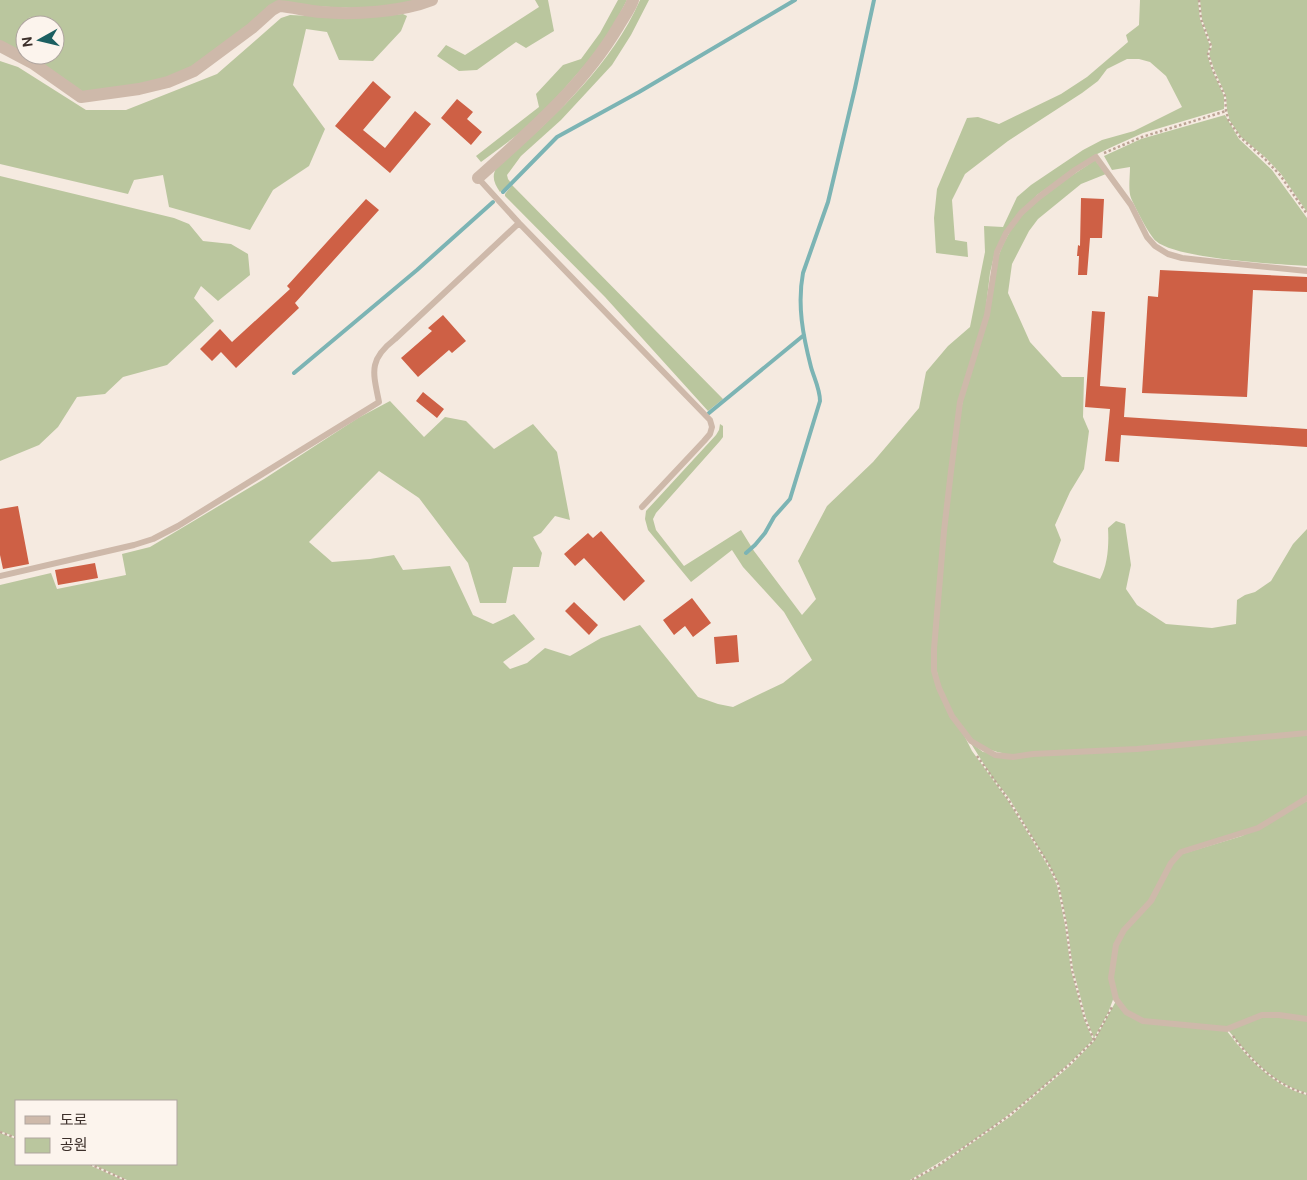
<svg xmlns="http://www.w3.org/2000/svg" width="1307" height="1180" font-family="'DM Sans','Noto Sans KR',sans-serif">
<rect width="100%" height="100%" fill="#f5eae0"/>
<!-- green -->
<path fill="#bac69e" d="M0 0H427L375 9 286 5 176 82 85 93 26 55H55V25H25V54L0 42Z
M535 0H548L554 31 526 48 516 42 477 70 459 71 437 56 446 45 465 55 539 7Z
M618 0H627L605 42 536 121 481 162 476 156 539 107 536 94 563 65 581 59 600 33Z
M640 0H649L631 35 612 65 561 120 521 156 507 175 508 179 511 183 500 192C494 183 491 176 497 167 552 119 610 68 640 0Z
M1140 0H1198L1200 19 1210 46 1207 54 1212 70 1224 96V109L1143 133 1114 146 1095 155 1037 195 995 252 990 273 985 315 959 402 932 671 972 751 1007 799 1048 866 1057 885 1065 925 1071 970 1084 1019 1093 1040C1039 1095 977 1142 910 1180H127L92 1164H176V1101H16V1137L0 1131V585L51 573 57 589 126 575 122 554 150 547 264 479 358 418 390 401 424 437 445 417 466 421 494 449 533 424 557 452 570 520 555 516 541 533 533 537 542 553 539 567H513L506 603H480L468 563 419 498 379 471 309 542 332 562 370 559 394 555 403 570 450 566 473 615 493 624 514 614 535 639 503 662 510 669 527 663 545 648 570 656 601 638 640 625 698 697 718 704 733 707 783 683 812 660 784 612 743 567 732 550 691 582 648 530 645 519 646 511 716 435 719 430 720 424 723 426V437L720 441 656 513 653 519 656 530 684 566 741 530 754 551 802 615 816 599 798 561 827 506 873 462 919 408 926 372 948 346 970 327 985 252 984 226 1003 227 1017 197 1031 185 1083 150 1102 140 1134 131 1182 107 1166 76 1150 62 1139 59H1127L1107 69 1098 81 1082 93 1008 141 965 174 952 200 955 240 967 242 968 257 936 253 934 218 937 189 967 118 978 117 999 124 1061 94 1087 77 1128 42 1126 35 1139 25Z
M1200 0H1307V212L1281 174 1266 158 1241 137 1230 121 1227 110 1226 96 1214 69 1209 54 1212 46 1202 19Z
M403 14 407 16 401 31 373 61 339 60 327 32 306 29 293 85 325 129 309 166 273 190 250 230 169 207 163 175 134 180 128 194 0 164V61L18 67 86 110H126L217 74 281 18 290 15 354 18Z
M1225 115 1239 139 1272 170 1307 218V266C1277 264 1176 259 1156 241 1149 235 1135 207 1131 198 1128 190 1130 177 1130 167L1112 170 1104 156 1141 139Z
M1095 160 1106 174 1081 184 1038 219 1029 231 1012 264 1008 293 1030 342 1062 377H1084L1083 417 1089 431 1084 469 1070 492 1055 525 1061 540 1053 562 1058 565 1100 579C1108 565 1109 544 1108 528L1116 521 1125 524 1131 565 1126 589 1137 605 1166 624 1212 628 1236 624 1237 600 1245 595 1255 592 1271 581 1293 544 1307 529V731L1137 747 1013 755C999 753 982 749 972 739 955 722 941 695 937 672 932 646 938 615 941 589 946 528 952 466 962 405 966 381 976 358 981 335 988 303 991 266 1007 237 1025 202 1064 182 1095 160Z
M0 176 174 218 189 224 203 241 231 244 248 254 250 275 218 301 201 286 194 298 214 321 167 365 123 377 105 394 77 397 58 427 39 445 0 461Z
M512 185 723 399 708 411 605 297 505 196V194Z
M1307 735V796L1258 826 1180 851 1149 900 1114 945V997L1108 1013 1094 1038 1086 1018 1073 969 1067 924 1059 884 1049 865 1009 798 992 777 970 742 983 752 1033 756Z
M1307 801V1018L1279 1014 1227 1028 1143 1020 1127 1011 1117 998 1113 978 1117 946 1125 931 1137 917 1172 864 1182 854 1242 836Z
M1116 1001 1142 1022 1226 1030C1248 1058 1271 1085 1307 1095V1180H914L939 1166 1011 1116 1071 1065 1094 1041Z
M1262 1015 1307 1020V1093C1272 1084 1250 1057 1228 1030Z
M0 1133 16 1139V1164H87L123 1180H0Z"/>
<g fill="none" stroke-linecap="round" stroke-linejoin="round">
<!-- stream -->
<path stroke="#7cb4b4" stroke-width="4" d="M503 192 557 137 639 92 795 0
M294 373 417 270 493 202
M709 413 804 335
M746 553 755 545 765 533 774 517 790 499 820 401C820 389 814 378 811 367 803 336 797 305 803 273L828 202 855 88 874 0"/>
</g>
<!-- building -->
<path fill="#ce6045" d="M373 81 391 97 363 130 385 148 415 111 431 124 390 173 335 126Z
M457 99 473 112 467 119 482 132 471 145 441 118Z
M1081 198 1104 199 1102 238H1090L1087 275H1078L1079 256H1077L1078 245 1080 246Z
M366 199 379 210 295 303 299 308 236 368 221 352 212 361 200 349 220 329 232 342 290 289 287 286Z
M1160 270 1307 277V292L1253 290 1247 397 1142 393 1148 296 1158 297Z
M1092 311 1105 312 1100 386 1126 388 1124 417 1307 429V447L1121 435 1119 462 1105 461 1110 409 1085 407Z
M443 315 466 341 452 353 449 350 418 377 401 358 432 331 428 328Z
M423 392 444 409 437 418 416 401Z
M18 506 29 564 3 569 0 555V509Z
M601 531 645 581 624 601 584 558 575 566 564 554 588 533 593 538Z
M95 563 98 578 58 585 55 570Z
M692 598 711 623 693 637 685 626 674 635 663 620Z
M574 602 598 625 589 635 565 611Z
M737 635 739 662 716 664 714 637Z"/>
<g fill="none" stroke-linecap="round" stroke-linejoin="round">
<!-- path -->
<path stroke="#bba394" stroke-width="2.5" stroke-dasharray="2.5 2.5" stroke-linecap="butt" d="M1199 0 1201 19 1211 46 1208 54 1213 70 1225 96 1226 111 1229 121 1240 137 1265 159 1280 175 1307 214
M1104 153 1142 137 1226 111
M977 756 1008 799 1049 865 1058 884 1066 924 1072 970 1085 1019 1094 1040
M1233 1036C1252 1062 1275 1085 1307 1094
M0 1132 16 1138
M90 1164 125 1180
M912 1180 939 1165 1010 1115 1070 1064 1094 1040 1112 1007"/>
<!-- lane -->
<path stroke="#ceb9aa" stroke-width="6" d="M478 178 519 223 710 420 712 427 710 434 704 441 642 507
M1307 271 1218 262 1182 258 1168 254 1155 246 1147 237 1131 205 1096 157 1075 170 1039 197 1021 213 1006 233 997 252 987 315 960 402 951 471 944 531 934 649V671L939 688 952 716 971 741 995 755 1013 757 1033 754 1137 749 1307 733
M0 576 134 545 153 539 178 526 379 402C373 372 368 360 395 339L519 223
M1307 798 1258 828 1181 852 1171 863 1151 901 1124 930 1116 945 1111 978 1116 999 1126 1012 1143 1021 1227 1029 1262 1015H1279L1307 1019"/>
<!-- street -->
<path stroke="#ceb9aa" stroke-width="12" d="M0 46 34 64 81 97 139 89 168 82 194 71 252 28 272 10 279 6C293 7 307 11 321 12 354 15 402 12 432 0
M478 178C529 132 583 86 618 27 623 18 630 9 633 0"/>
</g>
<!-- legend -->
<rect x="15" y="1100" width="162" height="65" fill="#fcf4ed" stroke="#afa59f"/>
<rect x="25" y="1116" width="25" height="8" fill="#ceb9aa" stroke="#afa59f"/>
<text x="60" y="1125" font-size="15" fill="#3c2f2a">도로</text>
<rect x="25" y="1138" width="25" height="15" fill="#bac69e" stroke="#afa59f"/>
<text x="60" y="1150" font-size="15" fill="#3c2f2a">공원</text>
<!-- north arrow -->
<g transform="translate(40 40) rotate(262)"><circle r="24" fill="#fcf4ed" stroke="#afa59f"/>
<path d="M0-4L9 19L0 12L-9 19Z" fill="#1c5f61"/>
<text y="-8" font-size="14" font-weight="bold" text-anchor="middle" fill="#3c2f2a">N</text>
</g>
</svg>
